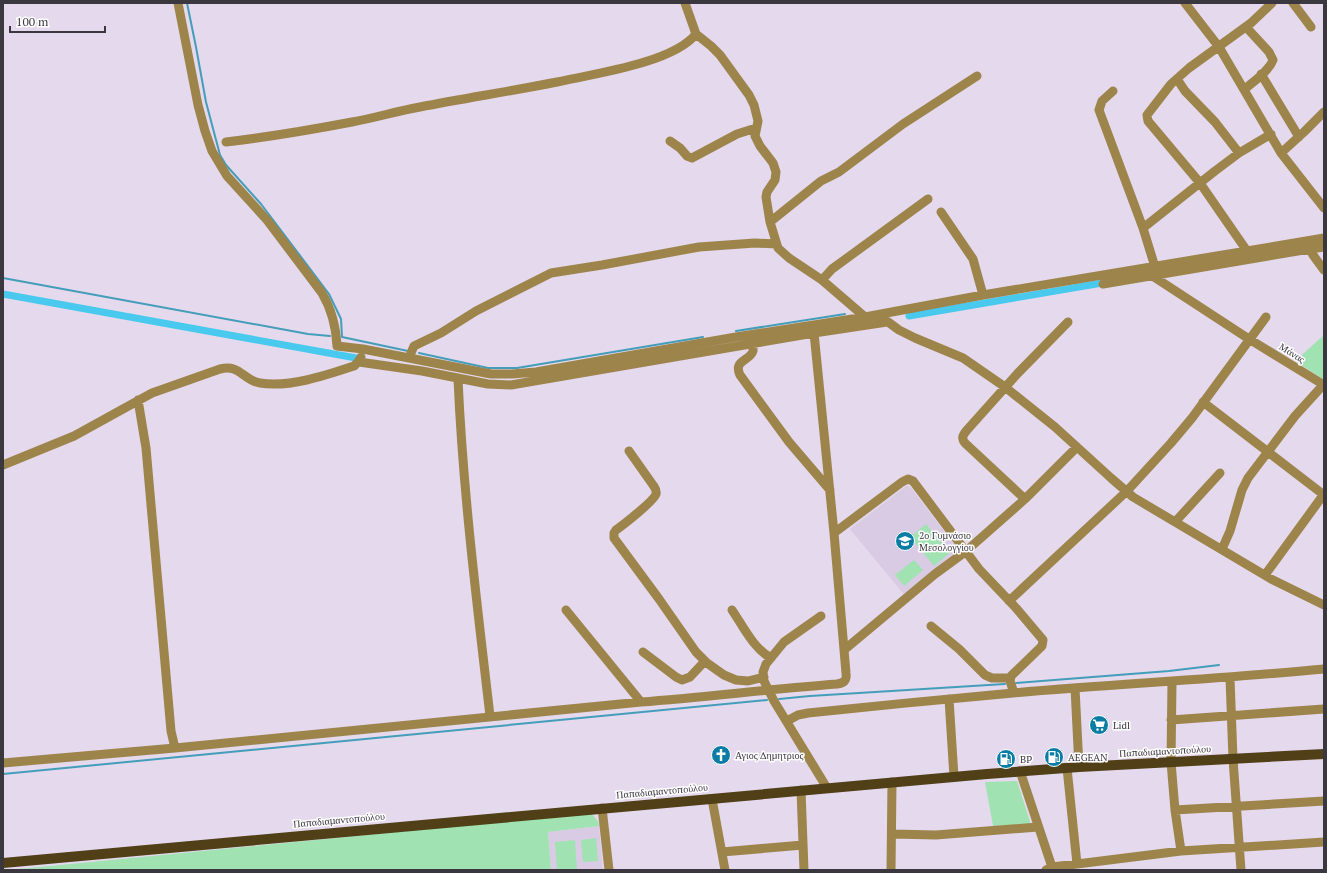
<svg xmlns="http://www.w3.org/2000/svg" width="1327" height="873" font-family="'PT Serif',serif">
<rect width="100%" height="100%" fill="#e4d9ed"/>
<!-- built -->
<path fill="#dacbe5" d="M906 486H908L912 489 960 552 906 597 850 529Z
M599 826 603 870H551L548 832Z"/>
<!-- green -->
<path fill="#a0e2b1" d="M1324 335V378L1323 379 1295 361Z
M926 524 950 553 934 566 910 537Z
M914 560 923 570 904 586 895 575Z
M1017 781 1032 828 994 831 985 782Z
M591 813 598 821 599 826 548 832 551 870H9Z
M596 838 598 861 583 862 581 840Z
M575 840 577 870H557L555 842Z"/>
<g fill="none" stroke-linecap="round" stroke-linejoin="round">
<!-- stream -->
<path stroke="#449db9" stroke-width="2" d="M187 3 196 47 206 102 220 155 226 165 261 204 329 294 341 319 342 337 408 351
M3 278 308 334 330 336
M736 331 845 314
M419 353 488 368H517L703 337
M1016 683 1169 671 1219 665
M779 699 810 696 1005 684
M3 774 767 700"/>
<!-- canal -->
<path stroke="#48c9ed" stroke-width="7" d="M3 294 356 358
M909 316 1108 282"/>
<!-- minor -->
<path stroke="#9d844b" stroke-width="9" d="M178 3 198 105 205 131 212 151 227 176 267 220 322 293C332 310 336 326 337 346L363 349 491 374H512L536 372 736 337 865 317
M685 3 696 34 711 46 720 55 749 95 754 105 758 121 755 136 760 146 773 163 776 172 775 180 767 192 766 197 770 222 778 248 789 258 822 280 865 317 983 295 1324 238
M1185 3 1219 47 1281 153 1324 208
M1293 3 1311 27
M1261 74 1299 137
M1177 79 1185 91 1215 122 1239 153
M1245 89C1254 81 1269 71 1273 60L1269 52 1246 27
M1113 91 1102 101 1099 110 1143 228 1215 171 1239 153 1271 134
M670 141 680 148 687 156 692 158 737 134 756 128
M226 142C268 137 310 130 352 122 375 118 397 111 420 107 466 98 512 91 557 82 593 74 673 63 696 34
M1281 153 1304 132 1324 112
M941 212 973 259 983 295
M770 222 821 181 839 172 903 124 977 76
M1143 228 1155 267
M1324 247 1310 249 1313 255 1324 270
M1247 251 1200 183 1148 121 1147 115 1171 84 1189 68 1251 23 1272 3
M1151 275 1249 339 1324 385
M822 280 832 269 928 199
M1103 284 1310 249
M884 319 899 330 915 338 963 358 1005 387 1055 427 1111 478 1133 497 1271 579 1324 605
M753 344C753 345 753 350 753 351 750 361 733 360 740 375L789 442 830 490
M411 358V353L414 346 441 333 476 311 551 273 602 265 699 247 755 243 776 244
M359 362 422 371 488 384 511 385 814 333
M458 379C463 492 477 604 490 716
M138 400 146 448 171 731 175 748
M1203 402 1324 495
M629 451 653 485C655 488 657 490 656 494 654 501 623 525 616 530L614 533V538L659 599 696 652 707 663 724 675 736 680 748 681 764 677
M3 465 74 436 152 393 220 369C241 364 242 380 260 383 289 388 327 375 354 366L358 362 361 357
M1025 499 966 444C961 439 962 436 967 430L1018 373 1068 322
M1175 522 1220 473
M834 533 902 482 908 479 913 481 979 569 1016 608 1043 640 1042 646 1011 676 1010 681 1014 693
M1222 549 1230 531 1242 490 1248 478 1295 416 1324 384
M1265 575 1324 494
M1009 601 1127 491 1171 443 1192 418 1266 317
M566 610 641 702
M732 610C743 626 753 648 771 658
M821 616 784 642 766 664 763 672 764 681 774 701 827 788
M931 626 959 649 985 675 992 678H1010
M844 650 935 574 965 552 1025 499 1077 447
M643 652 676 677 682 680 690 677 705 661
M1230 678 1233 759 1241 870
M1172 682 1171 762 1175 810 1181 851
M1075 688 1079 767
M949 699 954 777
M1171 720 1324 709
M787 721 798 715 808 713C876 706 945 699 1013 693 1117 684 1220 679 1324 669
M3 763 175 748 641 702C706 697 771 689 837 684 844 683 847 681 846 673L834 533 814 333 887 322
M1067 768 1077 864
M1020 771 1053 870
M801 790 804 870
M712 799 725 870
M602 808 609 870
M1175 810 1324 801
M892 834 936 835 1038 827
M722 852 803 845
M891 870 892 782
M1046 870 1052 867 1077 864 1181 851 1324 842"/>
<!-- major -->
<path stroke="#503f17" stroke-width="10" d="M3 863 987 774 1079 767 1324 754"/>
</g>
<!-- icons -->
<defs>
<symbol id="school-disc" viewBox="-11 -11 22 22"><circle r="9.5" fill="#0b7da5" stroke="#fff"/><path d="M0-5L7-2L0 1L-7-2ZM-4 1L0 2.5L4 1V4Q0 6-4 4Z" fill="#fff"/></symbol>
<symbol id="supermarket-disc" viewBox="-11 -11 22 22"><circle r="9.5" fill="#0b7da5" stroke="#fff"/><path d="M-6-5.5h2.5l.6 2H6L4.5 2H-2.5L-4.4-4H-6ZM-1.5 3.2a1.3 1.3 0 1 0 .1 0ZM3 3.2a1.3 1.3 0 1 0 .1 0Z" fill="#fff"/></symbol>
<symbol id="church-disc" viewBox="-11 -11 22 22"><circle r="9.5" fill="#0b7da5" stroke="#fff"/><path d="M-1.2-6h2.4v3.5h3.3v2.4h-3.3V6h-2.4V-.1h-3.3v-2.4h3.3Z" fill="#fff"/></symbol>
<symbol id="fuel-disc" viewBox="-11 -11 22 22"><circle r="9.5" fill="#0b7da5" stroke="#fff"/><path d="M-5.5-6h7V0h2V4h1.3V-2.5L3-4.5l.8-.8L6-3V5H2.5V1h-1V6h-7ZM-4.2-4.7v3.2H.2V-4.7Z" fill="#fff"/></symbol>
</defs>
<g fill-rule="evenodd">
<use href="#school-disc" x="894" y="530" width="22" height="22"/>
<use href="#supermarket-disc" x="1088" y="714" width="22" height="22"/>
<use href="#church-disc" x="710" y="744" width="22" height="22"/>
<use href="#fuel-disc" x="1043" y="746" width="22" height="22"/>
<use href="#fuel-disc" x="995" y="748" width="22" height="22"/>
</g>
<g text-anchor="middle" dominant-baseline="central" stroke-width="3" stroke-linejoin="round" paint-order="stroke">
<!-- street labels -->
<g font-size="10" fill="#3b373f" stroke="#fff">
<text transform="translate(1292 353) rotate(32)">Μάνας</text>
<text transform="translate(1165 751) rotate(-3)">Παπαδιαμαντοπούλου</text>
<text transform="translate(662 791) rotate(-5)">Παπαδιαμαντοπούλου</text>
<text transform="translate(339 820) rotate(-5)">Παπαδιαμαντοπούλου</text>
</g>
<!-- poi labels -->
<g font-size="10" fill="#3b373f" stroke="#fff" text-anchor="start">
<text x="919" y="535">2ο Γυμνάσιο<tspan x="919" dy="12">Μεσολογγίου</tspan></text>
<text x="1113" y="725">Lidl</text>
<text x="735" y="755">Αγιος Δημητριος</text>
<text x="1068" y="757">AEGEAN</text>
<text x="1020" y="759">BP</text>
</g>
</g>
<!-- border -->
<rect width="1327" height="873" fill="none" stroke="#3b373f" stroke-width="8"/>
<!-- scale -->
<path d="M10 26v6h95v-6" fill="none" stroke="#3b373f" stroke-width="2"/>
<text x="16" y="26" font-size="12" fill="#3b373f" stroke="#ffffff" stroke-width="3" paint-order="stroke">100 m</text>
</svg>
